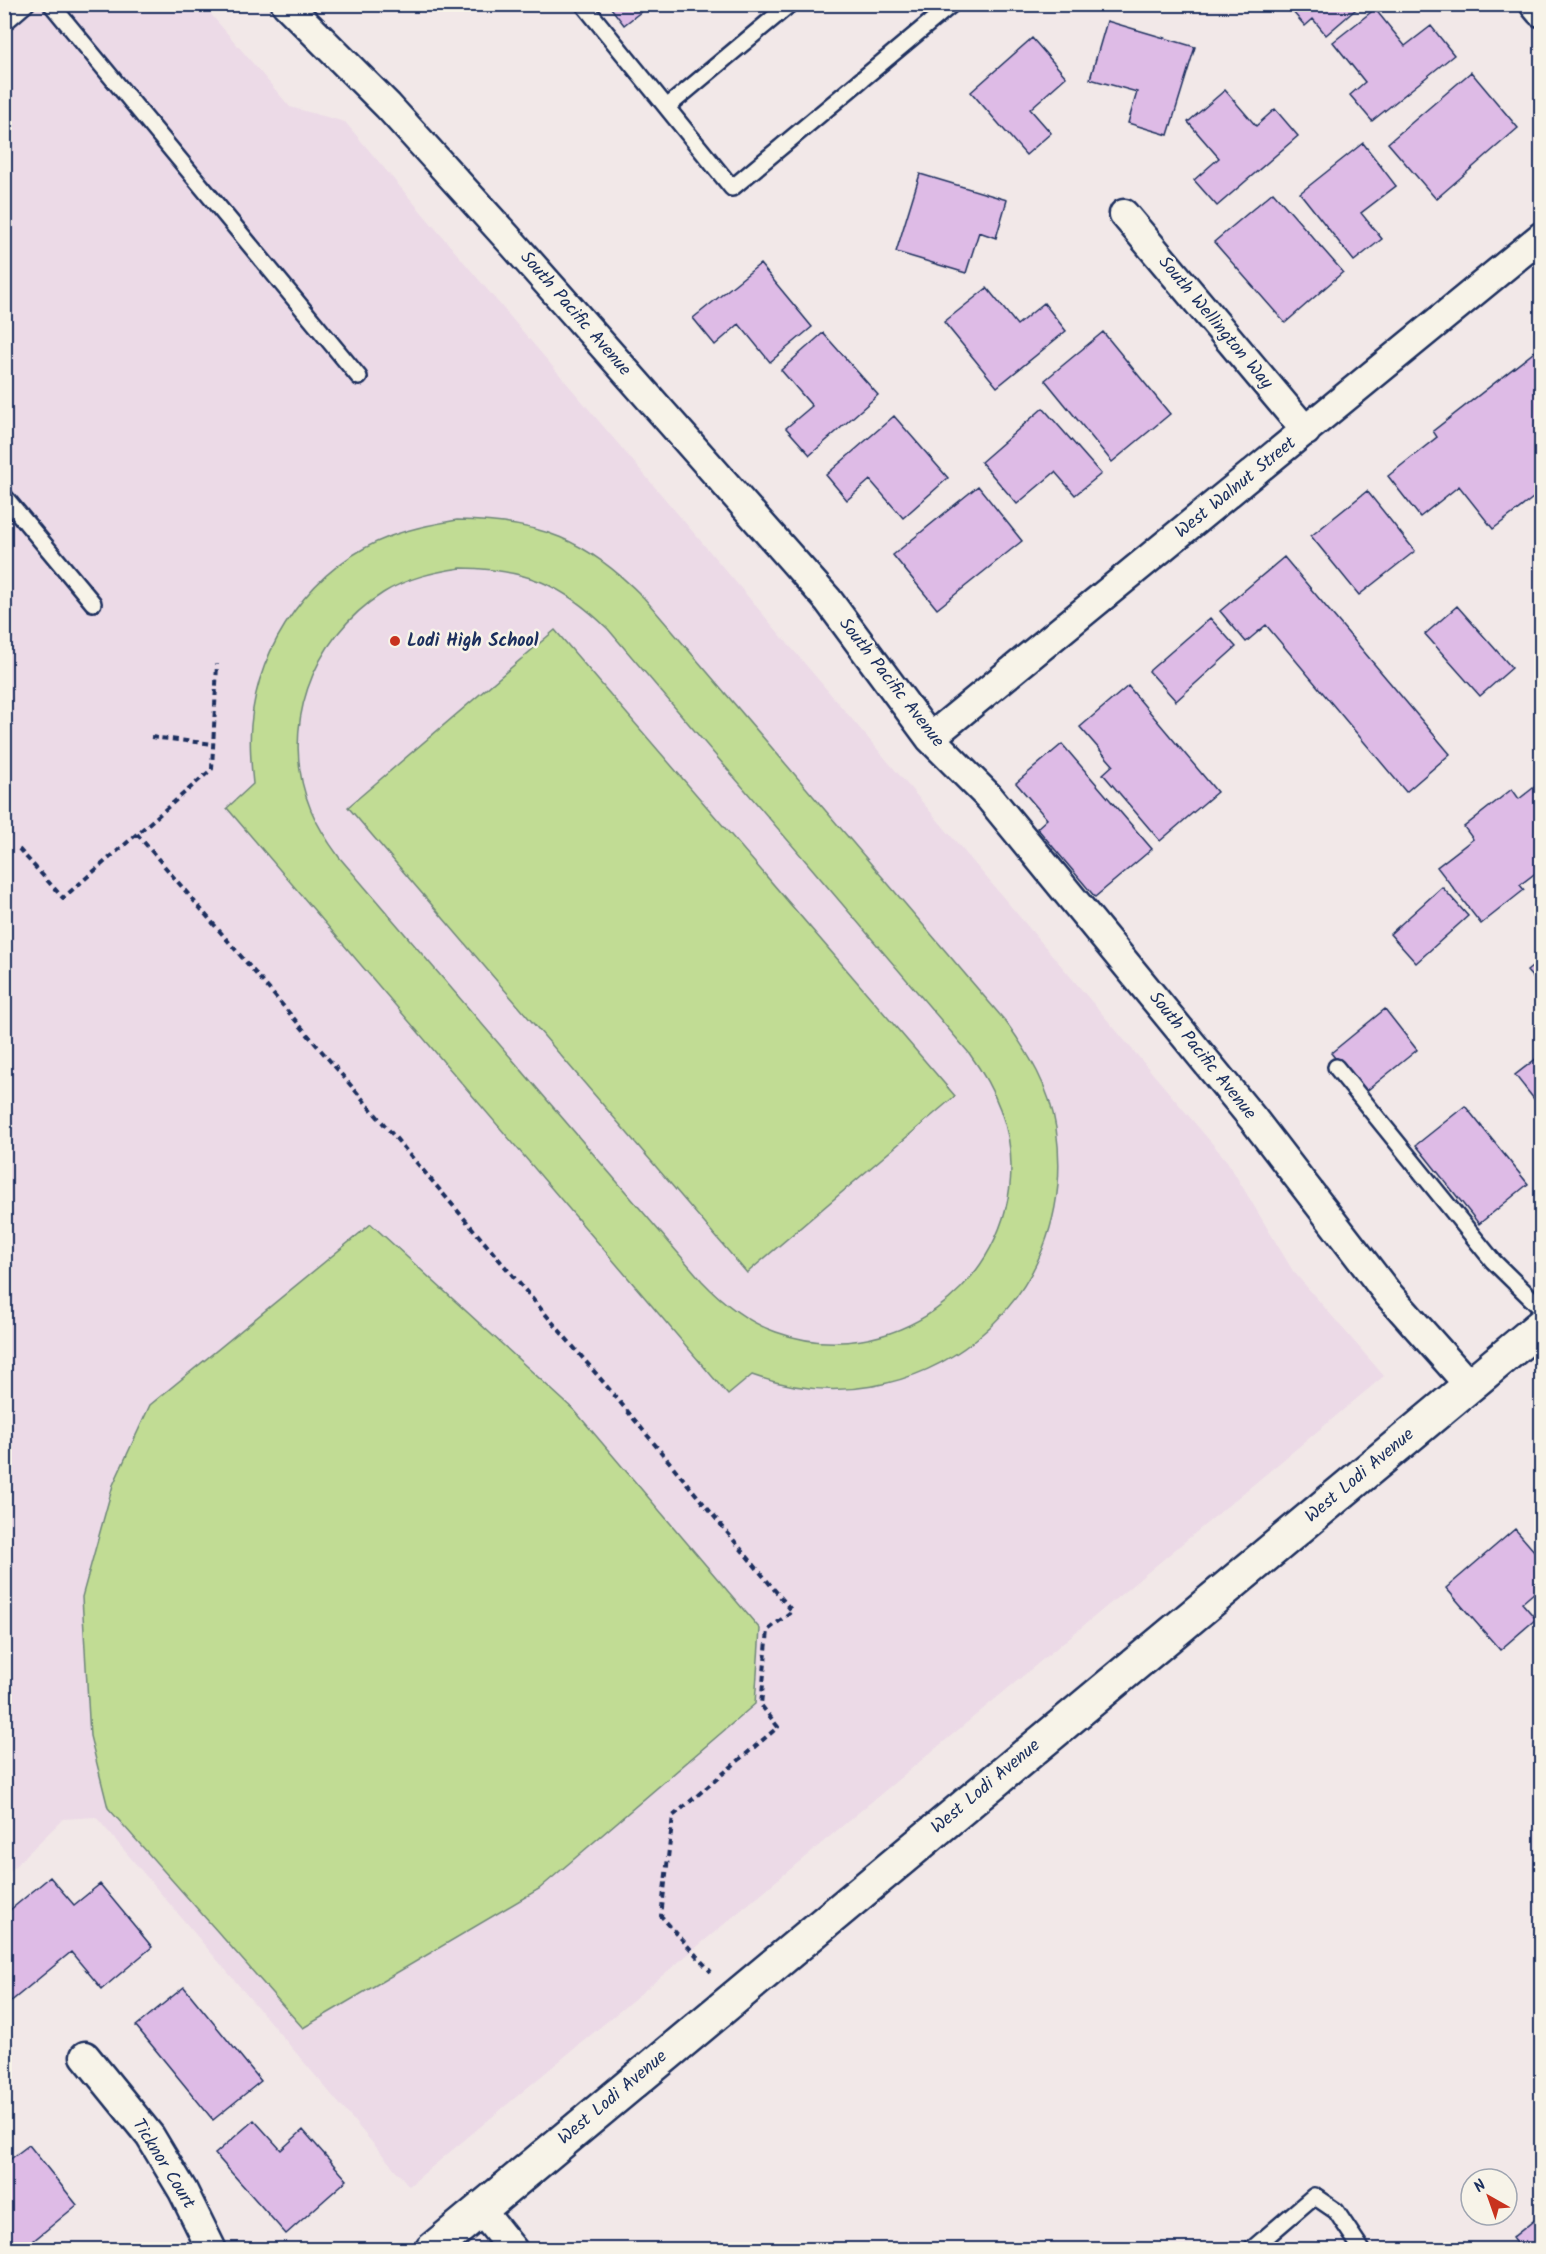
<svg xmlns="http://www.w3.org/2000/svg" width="1546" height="2254" font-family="Kalam,sans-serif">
<rect width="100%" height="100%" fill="#f2e8e8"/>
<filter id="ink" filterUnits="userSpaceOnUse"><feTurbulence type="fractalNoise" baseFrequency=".0167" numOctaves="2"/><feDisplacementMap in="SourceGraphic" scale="12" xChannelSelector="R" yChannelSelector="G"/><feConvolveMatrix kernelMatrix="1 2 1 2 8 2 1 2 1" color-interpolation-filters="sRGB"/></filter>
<g filter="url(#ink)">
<!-- built -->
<path fill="#ecdae7" d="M5 5H203L290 107 345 122 1227 1161 1293 1271 1384 1376 409 2186 96 1817 63 1819 5 1876Z"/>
<!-- green -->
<path fill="#c1dc94" stroke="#6e8679" stroke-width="1.5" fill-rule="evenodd" d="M457 520C540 521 586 539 644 598L1006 1022C1029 1054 1050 1088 1056 1128 1082 1303 918 1434 752 1375L728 1395 227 808 253 784C251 765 249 745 251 725 258 644 313 565 391 536 412 528 434 524 457 520ZM461 568C526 569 562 584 608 629L969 1053C993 1086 1011 1123 1011 1166 1011 1286 889 1373 776 1332 747 1322 723 1303 702 1281L339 857C328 842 318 827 311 810 278 731 311 638 383 593 407 578 434 572 461 568Z
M555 630 955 1096 747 1273 348 807Z
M371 1224 575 1411 760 1629 755 1704 539 1889 303 2028 108 1808 90 1736 82 1597 113 1485 150 1405Z"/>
<!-- building -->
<path fill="#debbe6" stroke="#1b2f5e" stroke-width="1.5" d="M608 4H651L624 25Z
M1286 4H1362L1326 35 1313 19 1305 26Z
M1375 9 1405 46 1431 26 1454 55 1372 121 1350 95 1365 82 1333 42Z
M1107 21 1195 47 1168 135 1128 123 1137 92 1090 79Z
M1032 38 1066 77 1030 109 1051 133 1026 155 971 92Z
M1471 72 1518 128 1436 199 1388 143Z
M1225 90 1256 126 1275 109 1298 136 1217 206 1194 180 1219 158 1188 122Z
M1363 143 1396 186 1361 213 1382 239 1354 261 1300 193Z
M920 174 1007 200 996 238 979 232 966 273 896 252Z
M1273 192 1343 272 1285 323 1214 242Z
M760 264 812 327 770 362 739 324 715 345 693 318Z
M987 288 1017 325 1044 303 1066 331 997 387 944 322Z
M1103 332 1170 414 1112 462 1045 380Z
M823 333 878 395 810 455 786 428 812 406 781 370Z
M1542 346V491L1493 529 1459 486 1420 517 1388 476 1437 437 1433 431Z
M1043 408 1101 474 1075 495 1055 472 1017 504 981 462Z
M894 416 948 478 903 518 870 480 847 500 826 475Z
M978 486 1022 541 937 609 893 555Z
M1367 491 1415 551 1359 595 1311 536Z
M1284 557 1450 754 1406 792 1266 625 1246 642 1220 611Z
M1457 606 1512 668 1480 696 1425 634Z
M1210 618 1236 647 1176 701 1149 671Z
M1128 686 1217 792 1160 841 1103 774 1113 765 1080 727Z
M1062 744 1152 849 1095 897 1037 828 1047 819 1016 783Z
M1542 781V868L1520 885 1524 890 1481 924 1437 867 1473 839 1464 827 1512 789 1519 799Z
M1442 887 1468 916 1416 963 1390 934Z
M1542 959V988L1527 971Z
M1385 1009 1417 1050 1364 1093 1331 1053Z
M1542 1054V1109L1515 1075Z
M1465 1106 1528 1184 1479 1224 1416 1145Z
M1515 1529 1542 1560V1586L1522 1603 1536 1619 1500 1650 1446 1588Z
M50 1877 74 1905 100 1884 152 1947 102 1989 71 1952 9 2003 4 1998V1915Z
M184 1987 261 2081 213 2120 136 2026Z
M254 2120 281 2150 303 2130 347 2180 286 2234 215 2154Z
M29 2145 77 2205 22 2250H4V2164Z
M1542 2214V2250H1521L1512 2238Z"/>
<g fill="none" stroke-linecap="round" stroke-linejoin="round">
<defs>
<path id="service" d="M51 4 359 377
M583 4 732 188 952 4
M4 23 26 4
M667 107 790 4
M4 496 93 603
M1336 1067 1493 1261 1542 1309
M1251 2250 1314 2196 1336 2211 1362 2250"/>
<path id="minor" d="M286 4 388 106 514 245 828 600 930 738 989 797 1254 1120 1388 1294 1469 1385
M1124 214 1306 431
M930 738 1542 236
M85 2056 150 2136 183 2191 212 2250
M480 2209 513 2250"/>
<path id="secondary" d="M1537 4 1542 10
M432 2250 1542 1325"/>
</defs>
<!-- service casing -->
<use href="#service" stroke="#1b2f5e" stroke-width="20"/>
<!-- minor casing -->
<use href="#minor" stroke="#1b2f5e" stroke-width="33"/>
<!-- secondary casing -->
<use href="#secondary" stroke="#1b2f5e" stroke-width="38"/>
<!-- path -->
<path stroke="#1b2f5e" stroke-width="4" stroke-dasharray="6 4.5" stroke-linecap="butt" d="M151 737 214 744
M137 834 610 1390 792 1611 768 1630 761 1705 778 1727 673 1816 661 1916 711 1972
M19 849 63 898 212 769 217 664"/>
<!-- service -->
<use href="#service" stroke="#f7f3e8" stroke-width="15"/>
<!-- minor -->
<use href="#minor" stroke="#f7f3e8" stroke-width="28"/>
<!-- secondary -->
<use href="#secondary" stroke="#f7f3e8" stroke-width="33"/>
</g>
</g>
<!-- markers -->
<circle fill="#c8321e" stroke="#f7f3e8" stroke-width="2" cx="395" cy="641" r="6"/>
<g text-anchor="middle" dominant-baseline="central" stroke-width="5" stroke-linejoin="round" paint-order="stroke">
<!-- street labels -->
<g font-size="18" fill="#1b2f5e" stroke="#f7f3e8">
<text transform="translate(575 314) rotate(49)">South Pacific Avenue</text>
<text transform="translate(1215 323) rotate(50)">South Wellington Way</text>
<text transform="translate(1236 488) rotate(-39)">West Walnut Street</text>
<text transform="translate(891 683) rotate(52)">South Pacific Avenue</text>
<text transform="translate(1202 1056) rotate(51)">South Pacific Avenue</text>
<text transform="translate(1360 1476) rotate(-40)">West Lodi Avenue</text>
<text transform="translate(986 1787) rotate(-40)">West Lodi Avenue</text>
<text transform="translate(613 2098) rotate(-40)">West Lodi Avenue</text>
<text transform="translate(163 2164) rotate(58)">Ticknor Court</text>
</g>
<!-- poi labels -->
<g font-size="18" font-weight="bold" fill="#1b2f5e" stroke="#f7f3e8" text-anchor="start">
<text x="407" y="641">Lodi High School</text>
</g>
</g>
<!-- margin -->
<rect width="1546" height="2254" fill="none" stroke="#f7f3e8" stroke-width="24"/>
<rect x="12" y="12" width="1522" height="2230" fill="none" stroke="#1b2f5e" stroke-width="2" filter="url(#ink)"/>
<!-- north arrow -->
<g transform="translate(1489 2197) rotate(320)"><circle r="28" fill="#f7f3e8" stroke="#9fa5b1" stroke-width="1.5"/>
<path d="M0-4.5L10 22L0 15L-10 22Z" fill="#c8321e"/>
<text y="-9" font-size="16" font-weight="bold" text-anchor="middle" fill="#1b2f5e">N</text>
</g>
</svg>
